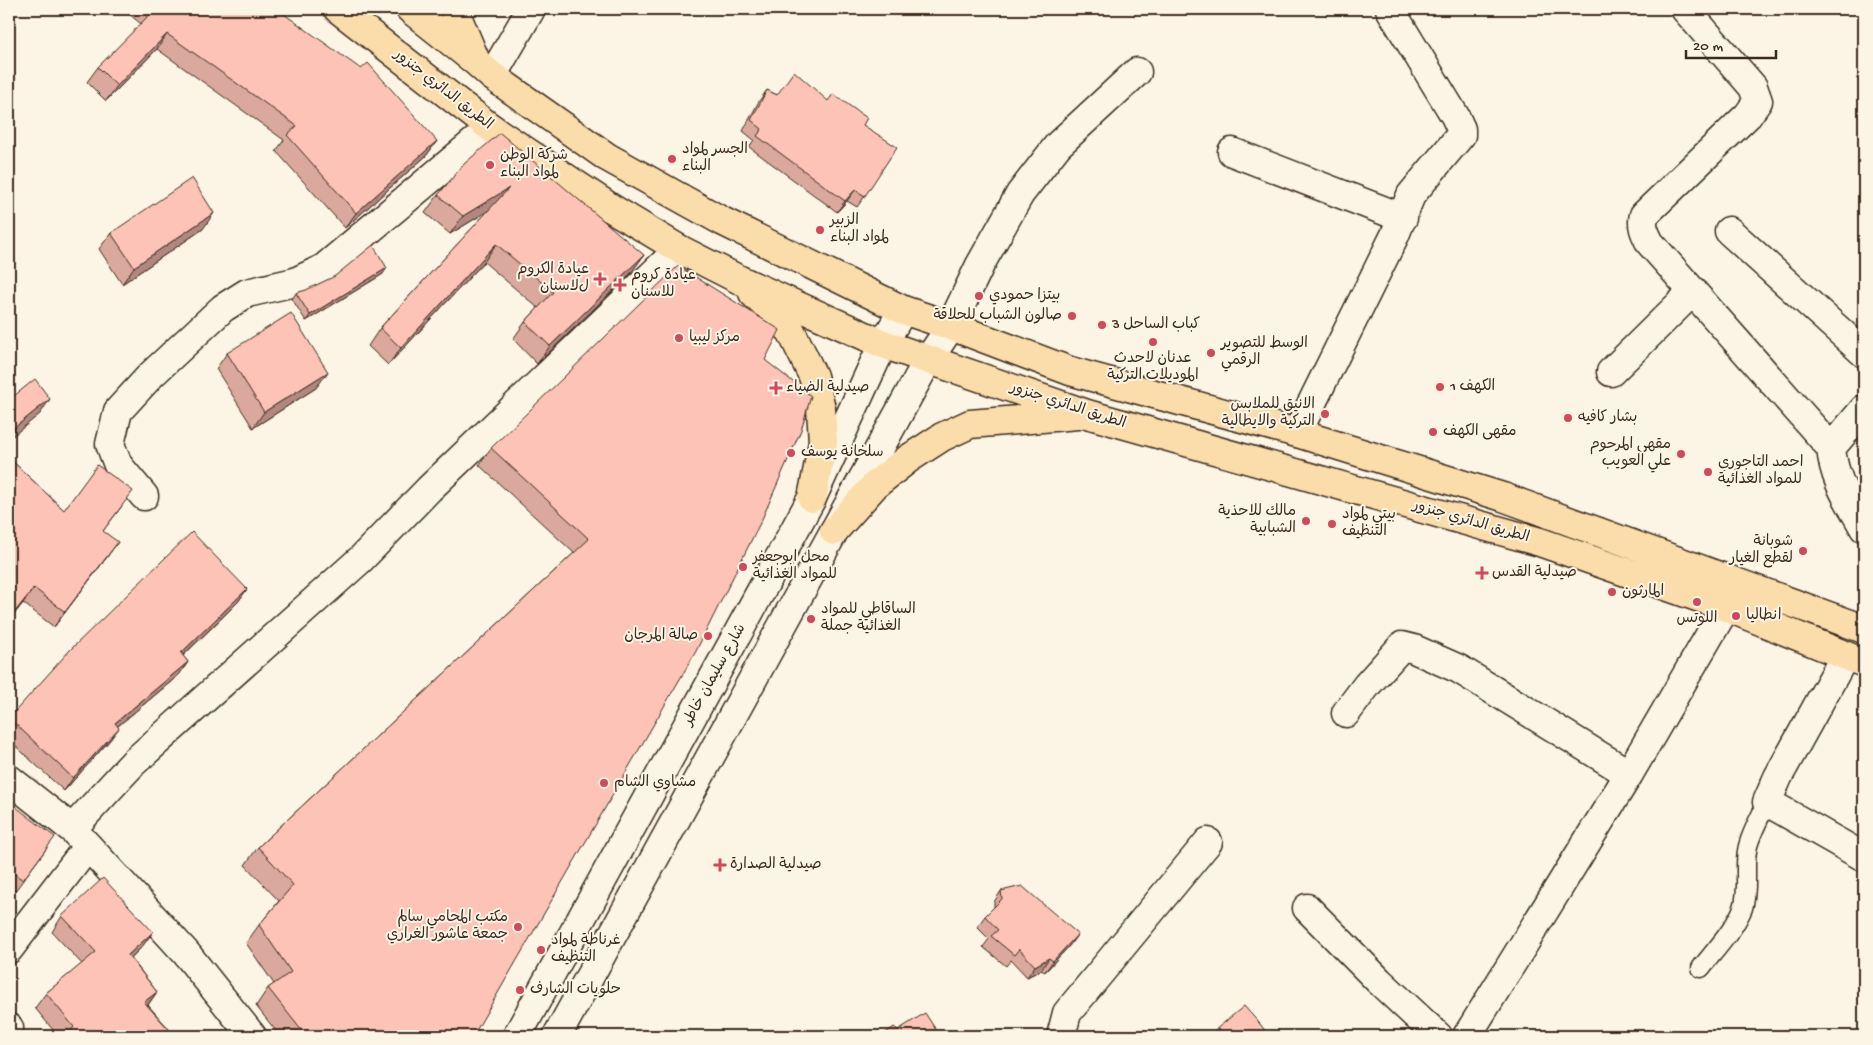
<svg xmlns="http://www.w3.org/2000/svg" width="1873" height="1045" font-family="'Gochi Hand','Playpen Sans Arabic',sans-serif">
<rect width="100%" height="100%" fill="#fcf5e5"/>
<filter id="ink" filterUnits="userSpaceOnUse"><feTurbulence type="fractalNoise" baseFrequency=".02" numOctaves="2"/><feDisplacementMap in="SourceGraphic" scale="10" xChannelSelector="R" yChannelSelector="G"/><feConvolveMatrix kernelMatrix="1 2 1 2 8 2 1 2 1" color-interpolation-filters="sRGB"/></filter>
<g filter="url(#ink)">
<g fill="none" stroke-linecap="round" stroke-linejoin="round">
<defs>
<path id="service" d="M1701 968C1716 949 1734 930 1743 908 1749 890 1744 870 1747 851 1749 836 1761 816 1767 802"/>
<path id="minor" d="M1685 9 1753 87 1758 101 1748 115 1644 215C1641 226 1645 233 1650 243L1831 448C1834 481 1849 500 1864 528
M492 76 531 9
M1232 152 1403 218
M1729 231 1864 353
M951 326 980 265 1020 194 1058 145 1137 72
M1611 372 1693 291
M1297 433 1395 235 1411 195 1461 135V129L1455 116 1390 9
M1831 448 1864 409
M144 496 118 465 110 444 118 411 151 375 223 308 247 293 295 282 324 268 491 128
M1845 656 1778 777 1767 802 1864 857
M1346 713 1367 685 1402 646 1414 649 1459 669 1629 774
M9 779 72 829 88 846 186 953 252 1036
M72 829 133 763 361 559 429 489 679 249
M1307 908 1379 981 1438 1036
M9 949 88 846
M9 1028V1035
M1061 1036 1067 1013 1208 842
M1467 1036 1629 774 1726 607"/>
<path id="secondary" d="M517 1036 812 498 883 344 903 310
M557 1036 928 360 951 326"/>
<path id="primary" d="M338 9 491 128 611 208 679 249 740 280 883 344 1087 414 1540 542 1726 607 1864 663
M410 9 475 61 492 76 607 157 722 221 903 310 951 326 1070 371 1297 433 1503 497 1864 629
M454 9 475 59
M753 293 791 331 813 376 821 408 823 442 812 498
M834 531 875 485 908 459 942 437 970 424 1078 415"/>
</defs>
<!-- service casing -->
<use href="#service" stroke="#3b2a1e" stroke-width="21"/>
<!-- minor casing -->
<use href="#minor" stroke="#3b2a1e" stroke-width="31"/>
<!-- secondary casing -->
<use href="#secondary" stroke="#3b2a1e" stroke-width="31"/>
<!-- primary casing -->
<use href="#primary" stroke="#3b2a1e" stroke-width="31"/>
<!-- service -->
<use href="#service" stroke="#fcf5e5" stroke-width="18"/>
<!-- minor -->
<use href="#minor" stroke="#fcf5e5" stroke-width="28"/>
<!-- secondary -->
<use href="#secondary" stroke="#fcf5e5" stroke-width="28"/>
<!-- primary -->
<use href="#primary" stroke="#fbddab" stroke-width="28"/>
</g>
<!-- wall -->
<path fill="#daa89d" stroke="#3b2a1e" d="M123 9H277L437 141 426 156 345 228 276 151 284 140 157 49 106 101 87 82 98 67 141 24Z
M767 90 777 95 828 101 863 125 865 196 857 207 847 201 837 212 749 147 754 140 743 131 759 101Z
M438 195 644 255 631 273 537 364 513 339 525 322 538 308 484 262 388 365 368 346 380 328 488 211 450 234 425 213Z
M203 229 122 284 99 249 111 233Z
M383 274 306 321 292 299 296 293Z
M227 353 316 388 253 428 216 369Z
M765 360 473 1036H280L256 1006 268 988 274 984 246 943 259 925 279 901 245 865 258 847 574 553 479 465 491 448Z
M9 458 64 510 122 506 103 531 107 557 54 627 23 603 9 621Z
M247 589 238 602 183 656 188 662 179 675 118 726 110 740 64 791 9 740V718Z
M9 818 47 848 15 891 9 887Z
M1001 891 1070 945 1045 972 1041 970 1027 977 1011 960 1006 966 983 947 989 939 977 927 985 916 994 907V902Z
M62 916 142 947 131 958 157 992 148 1005 175 1036H58L35 1008 46 993 82 964 52 932Z"/>
<!-- shaded-wall -->
<path fill="#b1887f" stroke="#3b2a1e" d="M167 34 157 49 106 101 117 86Z
M437 141 426 156 345 228 356 213Z
M509 188 496 206 450 234 463 216Z
M855 190 847 201 837 212 845 201Z
M214 213 203 229 122 284 134 267Z
M496 244 484 262 388 365 401 348Z
M644 255 631 273 537 364 550 346Z
M387 268 383 274 306 321 310 315Z
M328 372 316 388 253 428 264 412Z
M50 399 40 414 9 439V432Z
M118 542 107 557 54 627 65 612Z
M34 588 23 603 9 621V619Z
M247 589 238 602 172 666 181 653Z
M188 662 179 675 106 736 115 723Z
M119 728 110 740 64 791 73 778Z
M153 932 142 947 118 970 128 955Z
M1078 934 1070 945 1045 972 1053 961Z
M1049 958 1041 970 1027 977 1035 966Z
M157 992 146 1007 144 1002Z"/>
<!-- building -->
<path fill="#fdc3b6" stroke="#3b2a1e" d="M152 9H277L361 69 368 63 437 141 356 213 287 135 297 126 167 34 117 86 98 67 154 10Z
M794 71 828 101 833 94 867 118 863 125 897 147 865 196 855 190 845 201 757 136 762 129 751 120 767 90 777 95Z
M500 133 644 255 550 346 525 322 553 292 496 244 401 348 380 328 509 188 463 216 438 195 464 164Z
M192 178 214 213 134 267 111 233Z
M373 245 387 268 310 315 296 293 306 290 335 276Z
M678 266 780 330 765 360 811 396 801 430 762 519 695 653 473 1036H306L268 988 291 972 259 925 293 885 258 847 589 539 491 448Z
M291 313 328 372 264 412 227 353Z
M35 379 50 399 9 432V400Z
M9 458 64 510 97 465 133 491 103 531 118 542 65 612 34 588 9 619Z
M192 532 247 589 181 653 188 662 115 723 119 728 73 778 9 718 70 650Z
M16 807 55 837 23 880 9 870V818Z
M103 878 153 932 128 955 157 992 144 1002 175 1036H66L74 1027 46 993 96 952 62 916Z
M1022 886 1078 934 1053 961 1049 958 1035 966 1019 949 1014 955 991 936 998 930 985 916 1002 899 1001 891Z
M1244 1006 1260 1024 1269 1036H1208Z
M925 1013 940 1036H881L894 1027 898 1030Z"/>
</g>
<!-- markers -->
<g fill="#d1495b" stroke="#fcf5e5" stroke-width="2">
<circle cx="672" cy="159" r="5"/>
<circle cx="490" cy="165" r="5"/>
<circle cx="820" cy="230" r="5"/>
<path d="M597.5 271.5h5v5h5v5h-5v5h-5v-5h-5v-5h5z"/>
<path d="M617.5 277.5h5v5h5v5h-5v5h-5v-5h-5v-5h5z"/>
<circle cx="979" cy="296" r="5"/>
<circle cx="1072" cy="316" r="5"/>
<circle cx="1102" cy="325" r="5"/>
<circle cx="679" cy="338" r="5"/>
<circle cx="1153" cy="342" r="5"/>
<circle cx="1211" cy="353" r="5"/>
<circle cx="1440" cy="387" r="5"/>
<path d="M773.5 380.5h5v5h5v5h-5v5h-5v-5h-5v-5h5z"/>
<circle cx="1325" cy="414" r="5"/>
<circle cx="1568" cy="418" r="5"/>
<circle cx="1433" cy="432" r="5"/>
<circle cx="791" cy="453" r="5"/>
<circle cx="1681" cy="454" r="5"/>
<circle cx="1708" cy="472" r="5"/>
<circle cx="1306" cy="521" r="5"/>
<circle cx="1332" cy="524" r="5"/>
<circle cx="1803" cy="551" r="5"/>
<circle cx="743" cy="567" r="5"/>
<path d="M1479.5 565.5h5v5h5v5h-5v5h-5v-5h-5v-5h5z"/>
<circle cx="1612" cy="592" r="5"/>
<circle cx="1697" cy="602" r="5"/>
<circle cx="1736" cy="616" r="5"/>
<circle cx="811" cy="619" r="5"/>
<circle cx="708" cy="636" r="5"/>
<circle cx="604" cy="783" r="5"/>
<path d="M717.5 857.5h5v5h5v5h-5v5h-5v-5h-5v-5h5z"/>
<circle cx="518" cy="927" r="5"/>
<circle cx="541" cy="950" r="5"/>
<circle cx="520" cy="990" r="5"/>
</g>
<g text-anchor="middle" dominant-baseline="central" stroke-width="4" stroke-linejoin="round" paint-order="stroke">
<!-- street labels -->
<g font-size="15" fill="#3b2a1e" stroke="#fcf5e5">
<text transform="translate(443 90) rotate(38)">الطريق الدائري جنزور</text>
<text transform="translate(1068 406) rotate(18)">الطريق الدائري جنزور</text>
<text transform="translate(1471 522) rotate(16)">الطريق الدائري جنزور</text>
<text transform="translate(715 675) rotate(-61)">شارع سليمان خاطر</text>
</g>
<!-- poi labels -->
<g font-size="15" fill="#3b2a1e" stroke="#fcf5e5" text-anchor="start">
<text x="682" y="150">الجسر لمواد<tspan x="682" dy="17">البناء</tspan></text>
<text x="500" y="156">شركة الوطن<tspan x="500" dy="17">لمواد البناء</tspan></text>
<text x="830" y="221">الزبير<tspan x="830" dy="17">لمواد البناء</tspan></text>
<text x="589" y="270" text-anchor="end">عيادة الكروم<tspan x="589" dy="17">لﻻسنان</tspan></text>
<text x="631" y="276">عيادة كروم<tspan x="631" dy="17">للاسنان</tspan></text>
<text x="989" y="296">بيتزا حمودي</text>
<text x="1062" y="316" text-anchor="end">صالون الشباب للحلاقة</text>
<text x="1112" y="325">كباب الساحل 3</text>
<text x="689" y="338">مركز ليبيا</text>
<text x="1221" y="344">الوسط للتصوير<tspan x="1221" dy="17">الرقمي</tspan></text>
<text x="1153" y="359" text-anchor="middle">عدنان لاحدث<tspan x="1153" dy="17">الموديلات التركية</tspan></text>
<text x="1450" y="387">الكهف 1</text>
<text x="786" y="388">صيدلية الضياء</text>
<text x="1315" y="405" text-anchor="end">الانيق للملابس<tspan x="1315" dy="17">التركية والايطالية</tspan></text>
<text x="1578" y="418">بشار كافيه</text>
<text x="1443" y="432">مقهى الكهف</text>
<text x="1671" y="445" text-anchor="end">مقهى المرحوم<tspan x="1671" dy="17">علي العويب</tspan></text>
<text x="801" y="453">سلخانة يوسف</text>
<text x="1718" y="463">احمد التاجوري<tspan x="1718" dy="17">للمواد الغذائية</tspan></text>
<text x="1296" y="512" text-anchor="end">مالك للاحذية<tspan x="1296" dy="17">الشبابية</tspan></text>
<text x="1342" y="515">بيتي لمواد<tspan x="1342" dy="17">التنظيف</tspan></text>
<text x="1793" y="542" text-anchor="end">شوبانة<tspan x="1793" dy="17">لقطع الغيار</tspan></text>
<text x="753" y="558">محل ابوجعفر<tspan x="753" dy="17">للمواد الغذائية</tspan></text>
<text x="1492" y="573">صيدلية القدس</text>
<text x="1622" y="592">المارثون</text>
<text x="821" y="610">الساقاطي للمواد<tspan x="821" dy="17">الغذائية جملة</tspan></text>
<text x="1746" y="616">انطاليا</text>
<text x="1697" y="619" text-anchor="middle">اللوتس</text>
<text x="698" y="636" text-anchor="end">صالة المرجان</text>
<text x="614" y="783">مشاوي الشام</text>
<text x="730" y="865">صيدلية الصدارة</text>
<text x="508" y="918" text-anchor="end">مكتب المحامي سالم<tspan x="508" dy="17">جمعة عاشور الغراري</tspan></text>
<text x="551" y="941">غرناطة لمواد<tspan x="551" dy="17">التنظيف</tspan></text>
<text x="530" y="990">حلويات الشارف</text>
</g>
</g>
<!-- margin -->
<rect width="1873" height="1045" fill="none" stroke="#fcf5e5" stroke-width="30"/>
<rect x="15" y="15" width="1843" height="1015" fill="none" stroke="#3b2a1e" stroke-width="2" filter="url(#ink)"/>
<!-- scale -->
<path d="M1686 50v8h90v-8" fill="none" stroke="#3b2a1e" stroke-width="2.5"/>
<text x="1693" y="50" font-size="15" fill="#3b2a1e" stroke="#fcf5e5" stroke-width="4" paint-order="stroke">20 m</text>
</svg>
